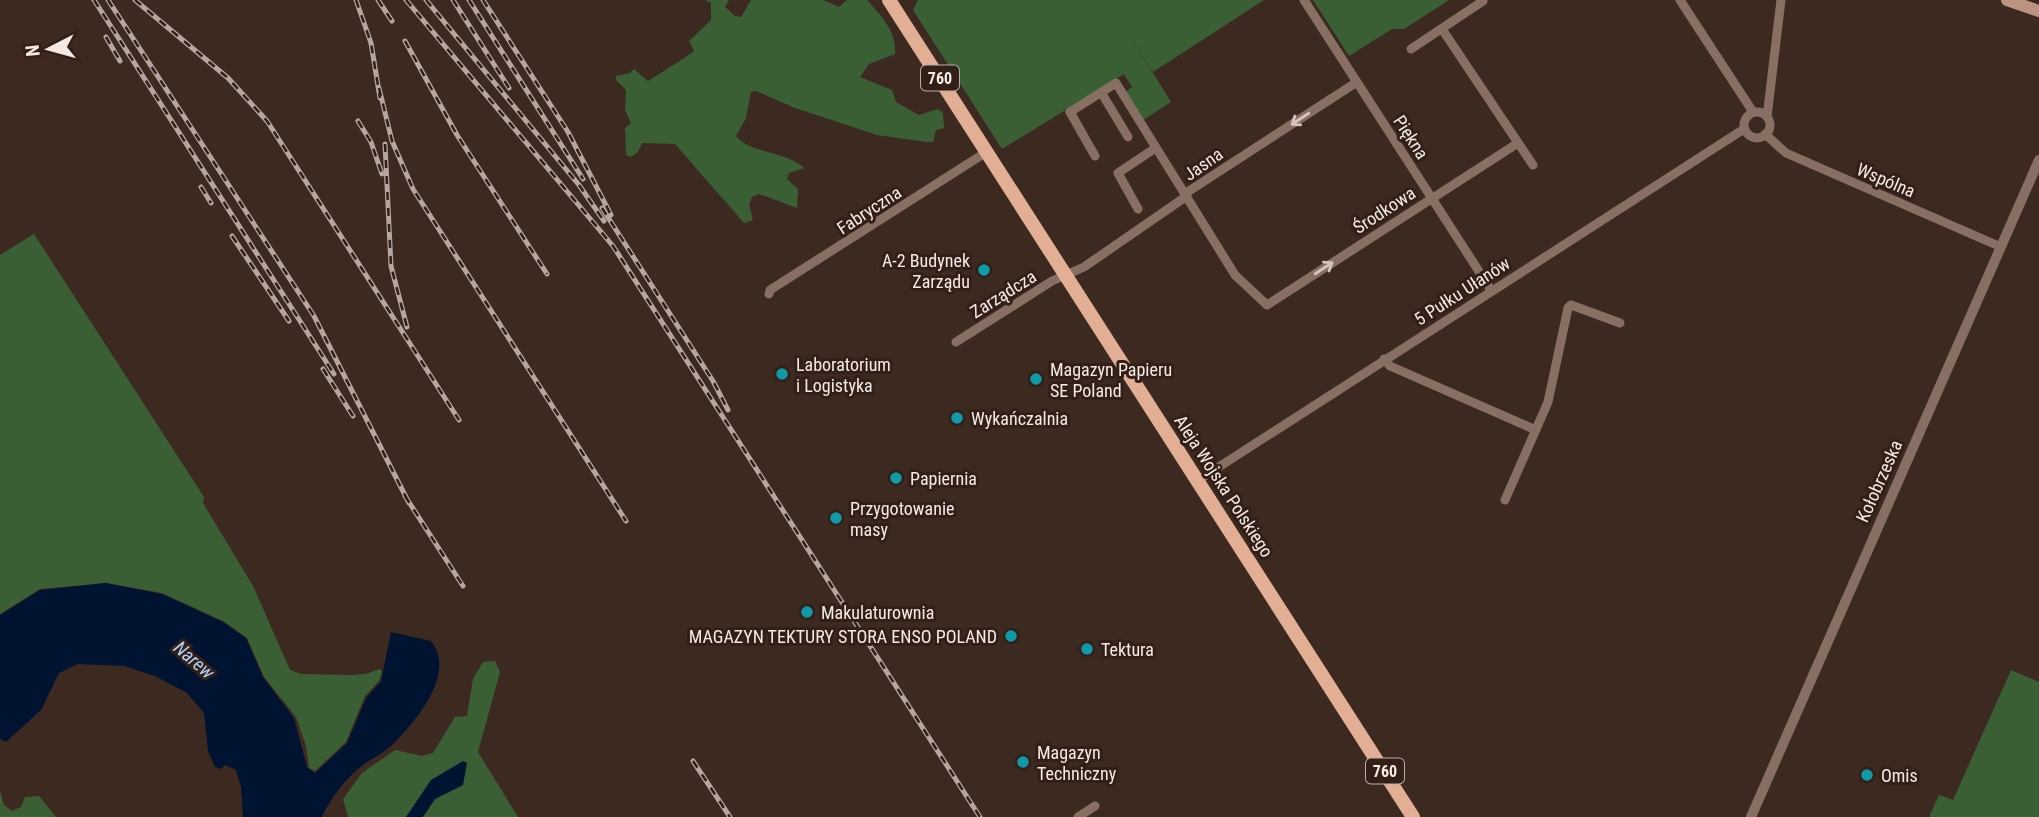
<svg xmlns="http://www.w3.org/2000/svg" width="2039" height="817" font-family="'Roboto Condensed',sans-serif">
<rect width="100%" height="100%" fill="#3c2a21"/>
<!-- green -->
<path fill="#3b5f35" d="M705 0H729L725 7 735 16 741 17 751 0H823L839 7 847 0H867C881 16 897 31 895 54L869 64 860 77 892 90 896 102 919 115 938 109 943 113 944 128 936 130 933 142H927L877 135 795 108 756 91 751 92 746 118 736 136C752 155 785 150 804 168L789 173 787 179 798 189 797 208 759 194 752 197 749 204 753 220 744 223 675 144 642 143 638 152 631 157 626 155 625 128 631 123 625 110 626 90 616 80V76L630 73 634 69 648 81 692 53 694 51 689 41 711 20V3Z
M918 0H1264L1153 72 1130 36 1171 102 1142 121 1125 92 1132 87 1124 74 1002 149 913 10Z
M1313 0H1449L1404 29H1392L1349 56Z
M34 234 204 497 203 503 253 586 290 670 301 674 350 675 366 674 379 669 382 671 379 681 365 696 346 742 315 771 309 768 306 746 296 717 264 677 247 638 223 621 162 593 106 583 40 589 0 614V255Z
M495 661 500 672 478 752 518 817H348L343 799 362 773 395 750 422 756 433 753 455 717 467 716 473 679 483 662Z
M2011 670 2039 682V817H1929L1939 795 1953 800Z
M0 791 4 805 12 811 21 807 25 797 39 796 56 817H0Z"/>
<!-- water -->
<path fill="#001330" d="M106 583 162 594 223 622 246 638 263 677 294 718 307 767 315 773 347 743 366 698 381 681 391 632 431 641C457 673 416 721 393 744 383 754 368 760 358 769 343 782 330 799 322 817H243L241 787 236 770 225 765 221 769 215 767 208 751 204 713 187 693 155 676 124 666 78 664 59 673 41 710 6 742 0 739V615L40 590Z
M463 761 467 763 463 785 435 799 423 817H406L431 780Z"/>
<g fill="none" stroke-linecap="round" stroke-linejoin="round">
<!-- minor -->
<path stroke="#886f63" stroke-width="9" d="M1304 0 1491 290
M1680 0 1753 112
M1442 29 1533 165
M1411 49 1483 1
M1101 92 1128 137
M1744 125a13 13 0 1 1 26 0a13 13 0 1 1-26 0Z
M1767 117 1781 0
M1765 134 1786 153 2001 247
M1095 156 1070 112 1116 83 1235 275 1267 305 1518 143
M1138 209 1118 173 1154 149
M769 294 770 290 988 151
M956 342 1052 281 1084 267 1184 198 1189 191 1357 82
M1384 359 1390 366 1536 430
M1197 481 1744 129
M1505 500 1548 402 1568 308 1571 305 1620 323
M1078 817 1095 806"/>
<!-- tertiary -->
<path stroke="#886f63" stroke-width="10" d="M1751 817 2039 160"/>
<!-- secondary -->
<path stroke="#bb9380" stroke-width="12" d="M2007 0 2039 11"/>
<!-- primary -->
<path stroke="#e2af95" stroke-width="14" d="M889 0 1413 817"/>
<defs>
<path id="rail" d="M94 0 334 374
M108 0 314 316 409 503
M135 0 228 78 267 121 459 420
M356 0 371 43 380 98
M378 0 392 21
M406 0 613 246 980 817
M426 0 579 185 604 221
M453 0 509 88
M469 0 583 179
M483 0 568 132 611 215
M106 37 120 61
M405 41 457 135 547 274
M379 88 392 141 413 189 626 521
M358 121 371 142 382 174
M385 144 391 266 407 327
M201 187 211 203
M602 208 713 381 728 410
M232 236 289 321
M323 369 353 416
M405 496 463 586
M693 761 730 817"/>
</defs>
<!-- rail casing -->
<use href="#rail" stroke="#b5a69f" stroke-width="5"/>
<!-- rail -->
<use href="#rail" stroke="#322018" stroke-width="2.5" stroke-dasharray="8" stroke-linecap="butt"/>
</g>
<!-- one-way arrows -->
<defs><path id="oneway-shaft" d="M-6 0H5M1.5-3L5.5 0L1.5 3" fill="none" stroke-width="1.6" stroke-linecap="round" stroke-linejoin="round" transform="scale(1.75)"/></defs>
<g stroke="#d4c4bd">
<use href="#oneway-shaft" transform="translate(1300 119) rotate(147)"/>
<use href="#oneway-shaft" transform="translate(1324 268) rotate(-33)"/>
</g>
<!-- markers -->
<g fill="#0f9aa8" stroke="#322018" stroke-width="2.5">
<circle cx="984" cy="270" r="7"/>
<circle cx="782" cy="374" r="7"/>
<circle cx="1036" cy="379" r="7"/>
<circle cx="957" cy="418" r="7"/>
<circle cx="896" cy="478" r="7"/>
<circle cx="836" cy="518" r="7"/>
<circle cx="807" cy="612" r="7"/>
<circle cx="1011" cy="636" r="7"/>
<circle cx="1087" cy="649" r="7"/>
<circle cx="1023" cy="762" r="7"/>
<circle cx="1867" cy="775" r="7"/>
</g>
<g text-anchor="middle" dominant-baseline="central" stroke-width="6" stroke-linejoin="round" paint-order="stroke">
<!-- shield labels -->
<g fill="#322018" stroke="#baada6" stroke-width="2">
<rect x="921" y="65.5" width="38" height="25" rx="5"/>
<rect x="1366" y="758.5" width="38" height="25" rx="5"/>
</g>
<g font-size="16" font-weight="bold" fill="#f5e9e3">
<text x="940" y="78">760</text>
<text x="1385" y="771">760</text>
</g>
<!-- street labels -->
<g font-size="18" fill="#f5e9e3" stroke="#322018">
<text transform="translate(1411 137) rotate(57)">Piękna</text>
<text transform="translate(1203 164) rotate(-35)">Jasna</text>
<text transform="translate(1886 180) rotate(23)">Wspólna</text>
<text transform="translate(869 210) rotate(-33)">Fabryczna</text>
<text transform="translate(1384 210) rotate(-33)">Środkowa</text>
<text transform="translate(1462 291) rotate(-33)">5 Pułku Ułanów</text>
<text transform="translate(1003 294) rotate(-32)">Zarządcza</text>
<text transform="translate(1879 481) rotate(-66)">Kołobrzeska</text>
<text transform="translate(1224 486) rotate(57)">Aleja Wojska Polskiego</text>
</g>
<!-- poi labels -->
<g font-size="18" fill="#f5e9e3" stroke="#322018" text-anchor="start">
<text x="970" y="260" text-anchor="end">A-2 Budynek<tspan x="970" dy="21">Zarządu</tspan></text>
<text x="796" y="364">Laboratorium<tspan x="796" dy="21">i Logistyka</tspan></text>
<text x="1050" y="369">Magazyn Papieru<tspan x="1050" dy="21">SE Poland</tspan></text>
<text x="971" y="418">Wykańczalnia</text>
<text x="910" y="478">Papiernia</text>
<text x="850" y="508">Przygotowanie<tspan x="850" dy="21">masy</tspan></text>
<text x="821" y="612">Makulaturownia</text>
<text x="997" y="636" text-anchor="end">MAGAZYN TEKTURY STORA ENSO POLAND</text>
<text x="1101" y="649">Tektura</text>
<text x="1037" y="752">Magazyn<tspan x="1037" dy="21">Techniczny</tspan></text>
<text x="1881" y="775">Omis</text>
</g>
<!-- water labels -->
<g font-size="19" font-style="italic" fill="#b2d1fa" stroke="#322018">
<text transform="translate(194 660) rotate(41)">Narew</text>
</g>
</g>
<!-- north arrow -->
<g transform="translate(49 49) rotate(264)" stroke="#322018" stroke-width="5" paint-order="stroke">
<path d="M0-5L12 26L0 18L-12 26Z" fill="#f5e9e3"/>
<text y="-10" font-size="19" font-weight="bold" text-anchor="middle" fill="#f5e9e3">N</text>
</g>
</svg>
